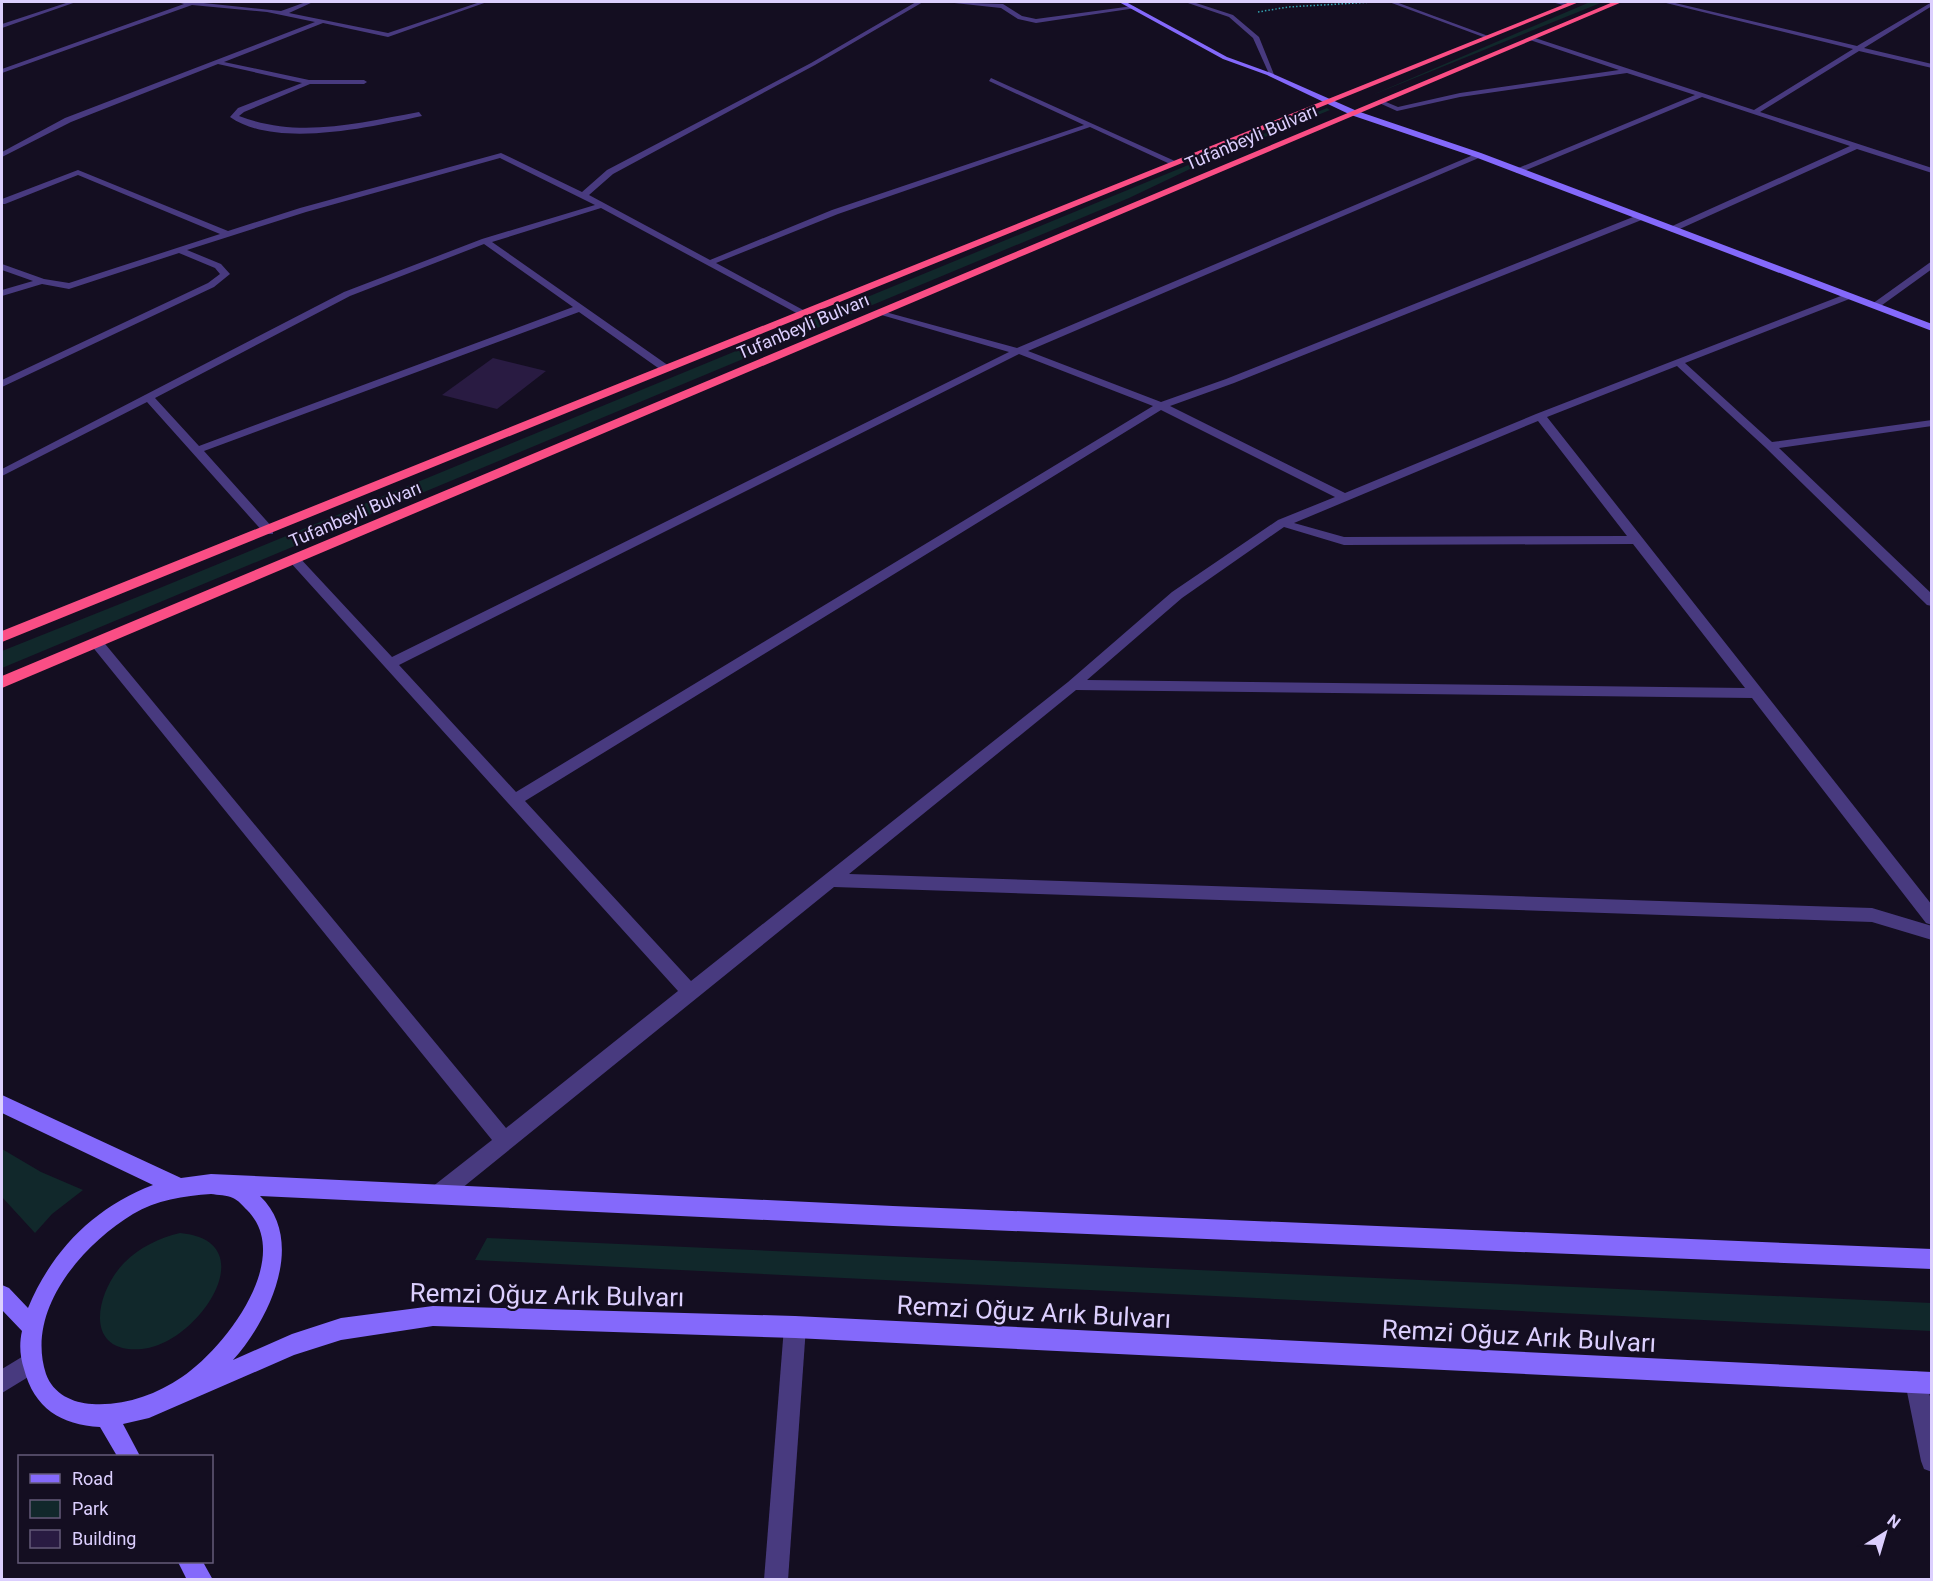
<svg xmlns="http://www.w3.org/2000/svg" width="1933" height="1581" font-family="Roboto,sans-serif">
<rect width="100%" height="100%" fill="#140e21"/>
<!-- green -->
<path fill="#11282b" d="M1590 2H1603L1370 96Z
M1327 108 1330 110 1209 160 1129 198 2 668V651L150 592Z
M2 1149 41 1172 83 1190 52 1214 35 1233 2 1197Z
M180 1233C267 1241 198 1344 142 1349 82 1354 96 1292 124 1263 140 1247 159 1238 180 1233Z
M487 1238 1931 1303V1331L475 1260Z"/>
<!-- building -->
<path fill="#291b42" d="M493 358 546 371 497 409 442 395Z"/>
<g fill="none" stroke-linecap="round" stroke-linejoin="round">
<!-- path -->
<path stroke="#31a3b0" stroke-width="1.5" stroke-dasharray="1.5 2" stroke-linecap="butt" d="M1258 12 1288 7 1373 2"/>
<!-- lane -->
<path fill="#483a7f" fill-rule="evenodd" d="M795 1316 802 1320 806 1327 788 1580H764L784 1327 788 1320Z"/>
<!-- street -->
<path fill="#483a7f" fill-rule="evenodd" d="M69 2H76L2 28V24Z
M177 2H194L281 11 306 2H313L289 13 388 33 480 2H487L388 37 323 23 224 62 309 80H364L367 82 364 84H310L244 112 239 116C299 139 358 123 419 112L422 116C371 127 276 149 230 117L238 108 302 83 218 64 71 122 2 157V152L65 118 315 22 267 12 192 5 2 73V69L184 4Z
M916 2H923L815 65 613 174 589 195 710 260 832 210 1084 125 989 81 991 78 1177 162 1170 164 1090 127 838 214 716 263 805 311V315L802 316 601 208 492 242 669 366V370H661L579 312 204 451 273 528V534H265L147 402 2 476V469L344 292 482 239 595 205 500 158 306 212 187 250 221 264 230 274 214 287 2 387V380L208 283 220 274 215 268 179 253 69 289 42 284 2 296V290L33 281 2 270V264L44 279 69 283 220 234 78 175 5 204H2V199L78 170 228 231 300 208 501 153 582 192 607 170 811 63ZM484 244 573 307 199 446 155 398 350 296Z
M945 2 1003 4 1022 16 1036 19 1133 6 1136 8 1036 23 1018 19 1001 8Z
M1185 2H1193L1233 15 1259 37 1275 77 1270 76 1253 38 1229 17Z
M1389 2H1396L1491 37 1486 38Z
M1551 2 1571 4 1568 6Z
M1662 2H1671L1857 46 1932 2V6L1864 48 1932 64V68L1859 51 1760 112 1932 168V173L1857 149 1673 232 1670 231V227L1850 146 1702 97 1519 173H1516V169L1695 95 1627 73 1460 97 1397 111 1377 102 1381 100 1398 107 1460 93 1619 70 1530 40 1532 37 1754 110 1853 49Z
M1478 153 1482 155 1481 157 1028 351 1161 402 1226 379 1638 215H1644V219L1234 383 1170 406 1345 493 1536 414 1846 294H1852V298L1685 363 1772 442 1932 420V426L1779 448 1932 594V606L1927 605 1766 448 1677 366 1547 417 1932 905V925L1926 923 1752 698 1076 690 849 874 1872 908 1932 926V940L1872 922 834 887 446 1201 439 1204 432 1201 429 1194 432 1187 492 1140 91 645 89 642 91 639H101L506 1128 678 991 290 562V556H298L392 657 1009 352 878 314V310L1017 348ZM1019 354 1153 406 516 792 399 665ZM1161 410 1335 497 1278 520 1172 592 1068 682 691 981 525 801ZM1538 421 1627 536 1344 537 1294 523ZM1284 527 1344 545 1633 544 1745 688 1087 680 1182 598Z
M1932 261V269L1878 308H1872V304Z
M30 1352 38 1355 41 1363 38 1371 2 1393V1369Z
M1916 1371 1924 1374 1932 1404V1472L1924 1469 1921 1461 1905 1382 1908 1374Z"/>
<!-- secondary -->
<path fill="#8469fb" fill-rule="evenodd" d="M1119 2H1126L1227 57 1271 73 1357 111 1481 153 1932 324V331L1475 157 1351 115 1267 75 1223 59Z
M2 1095 181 1178 211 1174 893 1206 1932 1249V1269L893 1226 260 1196C307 1241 269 1320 233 1360L292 1334 341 1318 433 1306 795 1316 1932 1372V1394L795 1338 433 1326 341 1340 294 1355 149 1418 123 1424 140 1456H117L100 1427C61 1425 34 1408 24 1369 20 1357 19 1344 22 1331L2 1310V1285L9 1288 28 1308C52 1250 95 1207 153 1185L2 1113ZM211 1194C218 1195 227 1195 233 1198 238 1200 243 1206 247 1210 295 1258 224 1349 182 1377 155 1395 125 1406 92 1404 73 1403 53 1394 46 1374 25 1310 82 1245 133 1214 156 1200 184 1196 211 1194Z
M178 1562H203L213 1580H187Z"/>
<!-- highway -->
<path fill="#fa4e85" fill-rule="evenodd" d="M1570 2H1579L2 642V631Z
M1613 2H1622L2 688V676Z"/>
</g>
<g text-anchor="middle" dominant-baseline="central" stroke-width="4.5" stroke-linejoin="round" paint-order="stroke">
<!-- far-street labels -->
<g font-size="18" fill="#dccffe" stroke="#140e21">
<text transform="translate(1251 137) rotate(-23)">Tufanbeyli Bulvarı</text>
<text transform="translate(803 326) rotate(-23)">Tufanbeyli Bulvarı</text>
<text transform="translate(355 514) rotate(-23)">Tufanbeyli Bulvarı</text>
</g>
<!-- near-street labels -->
<g font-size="26" fill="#dccffe" stroke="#140e21">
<text transform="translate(547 1295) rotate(1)">Remzi Oğuz Arık Bulvarı</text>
<text transform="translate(1034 1312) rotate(3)">Remzi Oğuz Arık Bulvarı</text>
<text transform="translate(1519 1336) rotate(3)">Remzi Oğuz Arık Bulvarı</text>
</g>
</g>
<!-- border -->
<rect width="1933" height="1581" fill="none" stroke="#dccffe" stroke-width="6"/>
<!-- legend -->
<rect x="18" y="1455" width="195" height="108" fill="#140e21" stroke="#645b79" stroke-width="1.5"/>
<rect x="30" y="1474" width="30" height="9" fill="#8469fb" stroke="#645b79" stroke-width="1.5"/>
<text x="72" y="1485" font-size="18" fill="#dccffe">Road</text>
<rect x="30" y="1500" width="30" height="18" fill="#11282b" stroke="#645b79" stroke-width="1.5"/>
<text x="72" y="1515" font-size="18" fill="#dccffe">Park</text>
<rect x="30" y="1530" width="30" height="18" fill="#291b42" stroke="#645b79" stroke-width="1.5"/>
<text x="72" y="1545" font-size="18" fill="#dccffe">Building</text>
<!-- north arrow -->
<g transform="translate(1885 1533) rotate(37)" stroke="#140e21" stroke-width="4.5" paint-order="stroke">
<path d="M0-4.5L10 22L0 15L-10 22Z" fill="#dccffe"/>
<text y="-9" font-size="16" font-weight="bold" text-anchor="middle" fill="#dccffe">N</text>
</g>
</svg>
